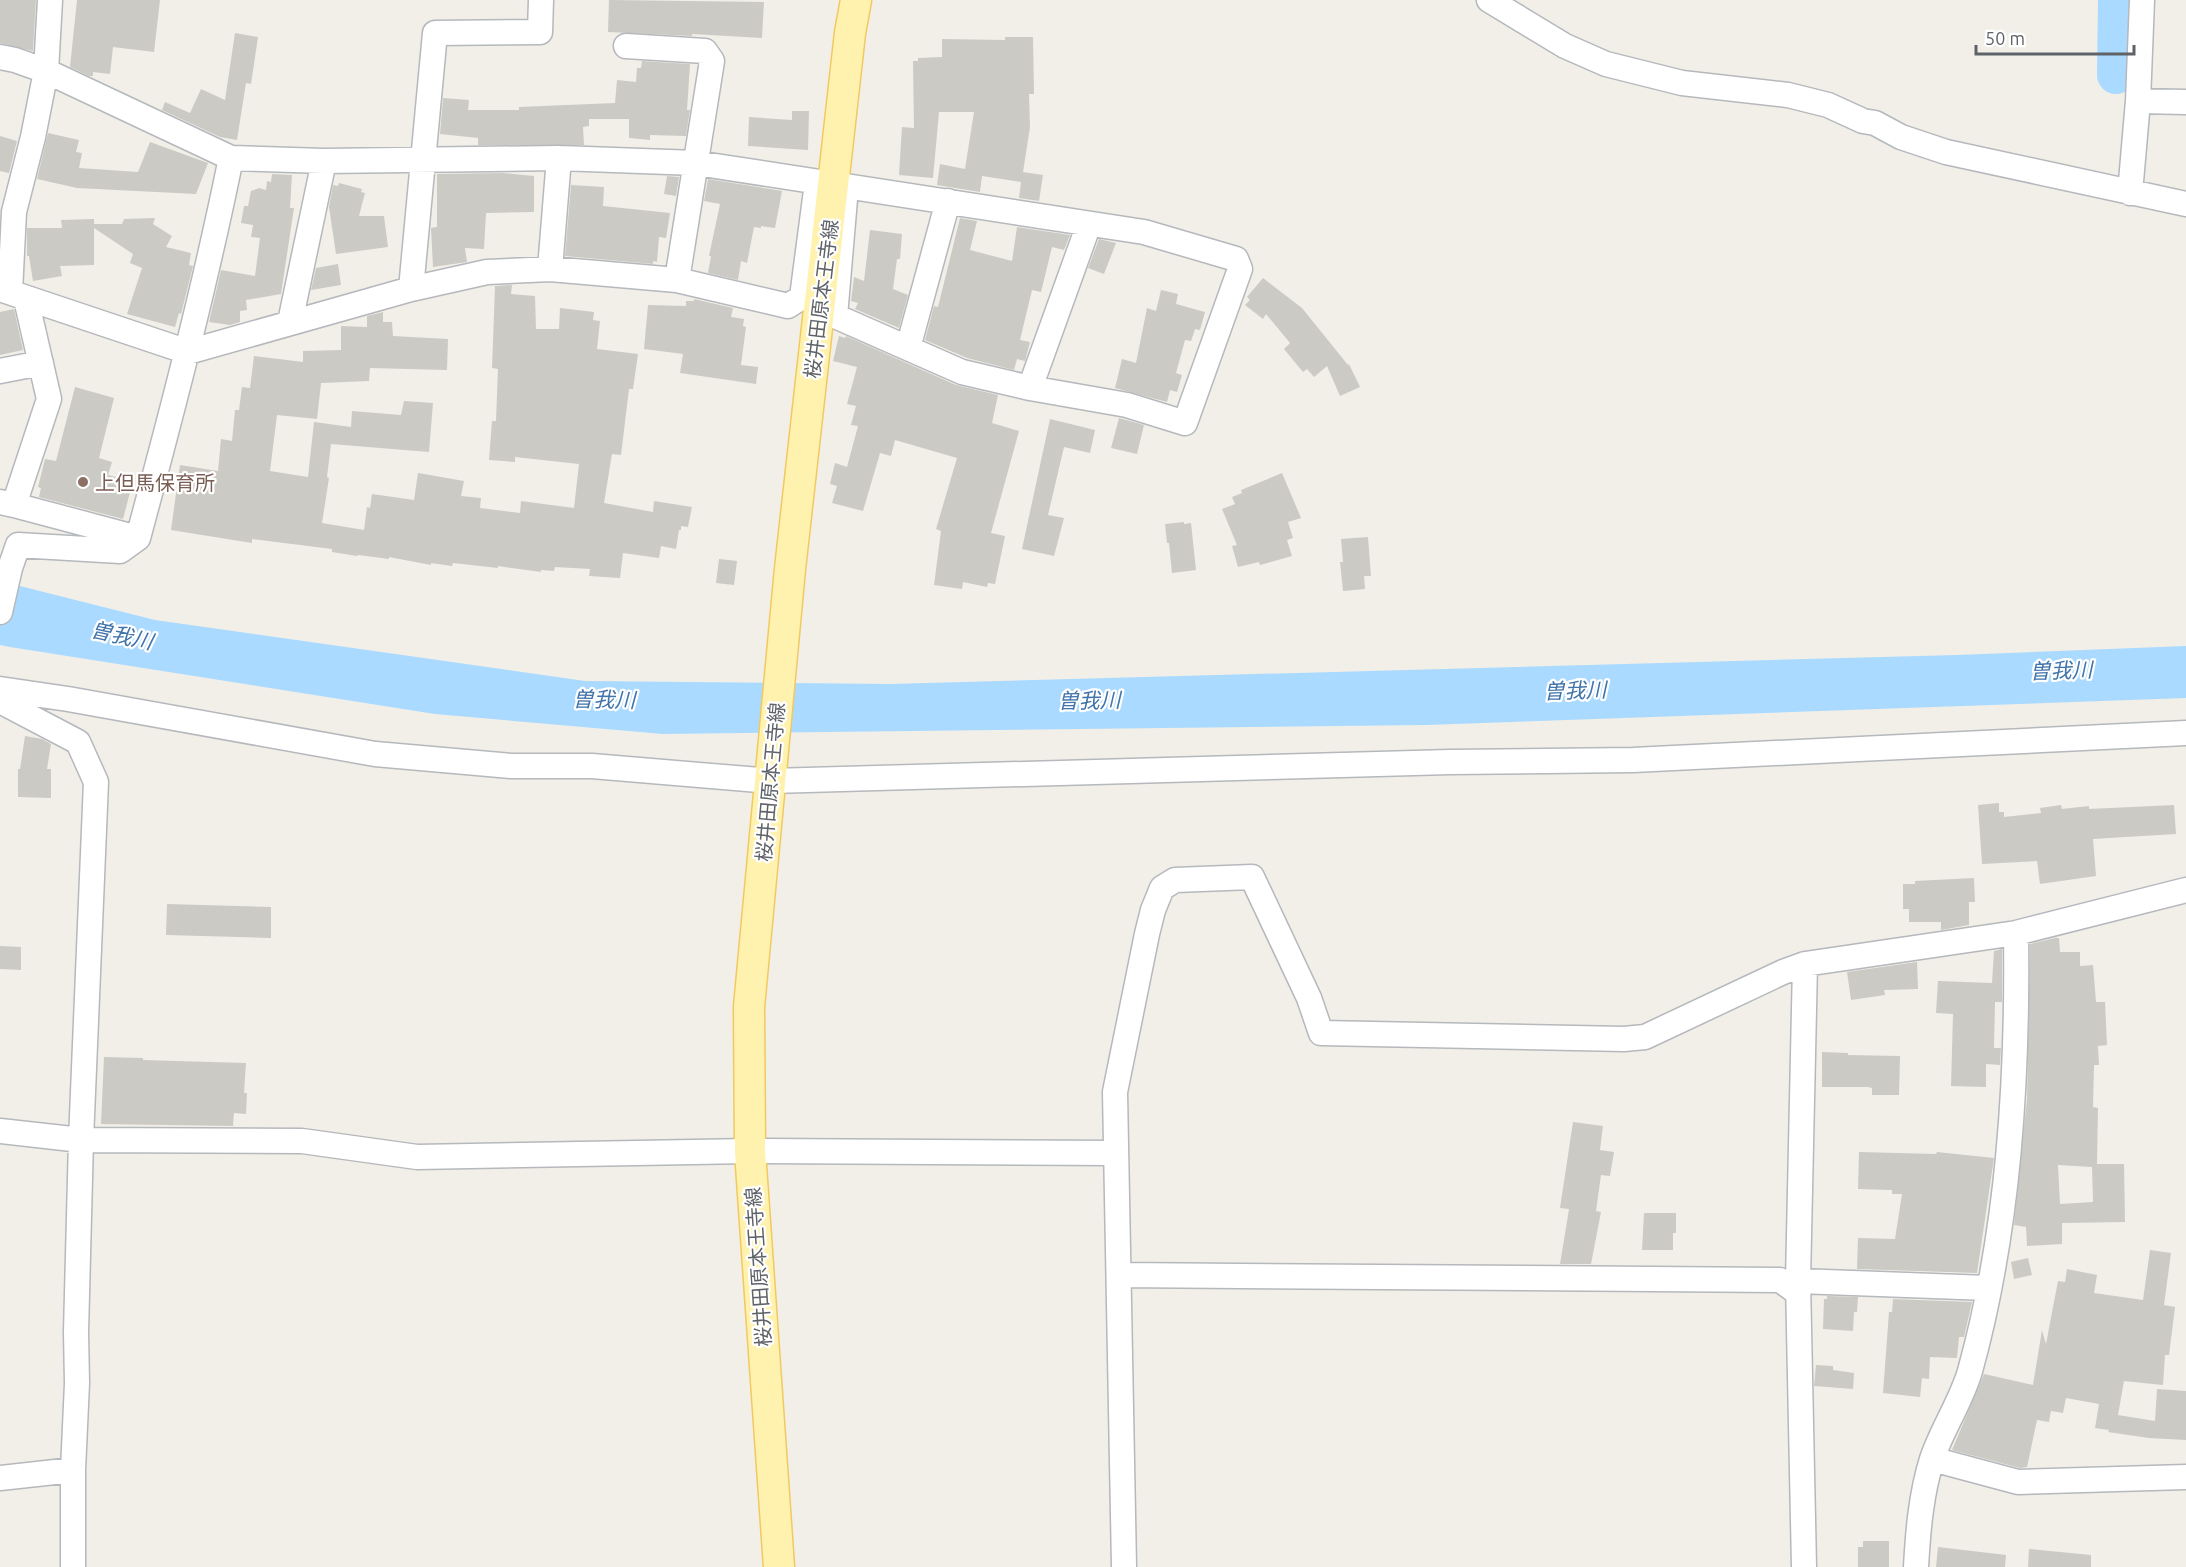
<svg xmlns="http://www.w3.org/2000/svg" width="2186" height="1567" font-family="Ubuntu,'Noto Sans JP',sans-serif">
<rect width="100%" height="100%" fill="#f1efe8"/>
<!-- water -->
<path fill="#aadaff" d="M0 581 155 620 585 681 890 684 1957 655 2186 646V698L1426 725 663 734 435 714 10 647 0 645Z"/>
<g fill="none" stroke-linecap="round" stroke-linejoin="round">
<!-- river -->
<path stroke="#aadaff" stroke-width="38" d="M2116 75 2117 0"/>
</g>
<!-- building -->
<path fill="#cccac5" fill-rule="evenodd" d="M0 0H36L33 51 0 43Z
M77 0H160L154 52 113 47 110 74 93 72V76H89L70 67Z
M609 0 764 2 762 38 692 34V36L608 32Z
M235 33 258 37 251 84 246 83 237 140 220 137 162 110 165 102 190 113 201 89 225 100Z
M1005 37H1033L1034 94H1029L1030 127 1023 172 1043 175 1039 201 1019 198 1021 182 982 176 980 192 937 185 940 164 965 169 974 112H939L933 178 899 175 902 127 914 128 913 61H918V58L942 57V39L1005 40Z
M642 61 690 64 687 110H690L686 136 650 135V140L629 138V119H589V126L583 127 584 145H478V138L440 134 443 98 469 100 468 110H519V107L615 103 617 80 636 82 637 68H641Z
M792 111H809L808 150 748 146 749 117 792 120Z
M48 133 79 140 76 152 82 153 79 168 138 172 150 142 208 163 196 194 77 188 37 179Z
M0 136 17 141 9 173 0 171Z
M503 173 534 176V212L486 213 484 249 465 248 467 262 433 267 431 228 437 227V174Z
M272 174 292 175 290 208H294L281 294 246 300 247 310 240 311V322L230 325 209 322 221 270 255 276 260 238 251 237 253 225 241 223 244 206H248L251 191 259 188 266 190 267 181 271 182Z
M667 176 679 177 676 196 664 194Z
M708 179 782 191 775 228 761 226V228L754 227 747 263 741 261 738 280 708 273 711 256H709L720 204 704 201Z
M339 183 362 189 361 192 365 193 359 216H384L388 247 336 254 329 207 333 185 338 186Z
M571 185 604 187 603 206 670 213 666 238 659 237 657 262 653 261V264L565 256Z
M155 218 153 224 172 236 166 247 191 253 189 265 193 266 181 314 179 313 175 327 127 314 142 268 130 263 133 254 94 228V265L60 266 62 276 33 281 29 256H27V228H62L61 220 94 219V224H122L124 219Z
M960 218 977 221 970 250 1012 261 1017 227 1070 235 1064 250 1052 247 1041 292 1032 290 1020 340 1030 342 1025 361 1017 359 1014 370 967 358 925 340 934 306 938 307Z
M870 230 902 234 900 259H897L893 289 908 295 899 328 855 309 858 303 851 301 854 277 864 281Z
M1099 239 1116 243 1104 274 1088 268Z
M338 264 341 285 311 290 316 268Z
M1263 278 1302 308 1348 365 1349 364 1360 387 1340 396 1327 366 1314 377 1307 369 1303 372 1284 349 1290 343 1266 314 1263 319 1245 305 1250 300 1247 297Z
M512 285 511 294 535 296 536 329H559L560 308 594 312 593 320 600 321 597 349 638 354 633 389H629L621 455 612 454 604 503 653 512 654 501 692 507 688 527 681 526V530H679L676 549 661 546 659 558 623 553 620 578 589 576 590 569 555 567 554 571 541 570V572L498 566V568L453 563 452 566 431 563V565L389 557V559L358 555 357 556 332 552V549L252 539V543L171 530 180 465 218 471 221 439 232 441 235 410H239L242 387 250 388 254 356 303 362V351L341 350V326L367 327V316L383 312V322H392L393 336 448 339 447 370 370 368 369 381 321 383 317 419 277 415 270 471 308 477 314 422 351 427 352 411 401 415 404 401 433 403 429 452 331 444 327 477 329 478 322 523 364 530 367 507 370 508 372 494 414 500 418 473 464 481 461 496 481 498 480 508 520 513 521 501 574 508 579 464 515 457V462L489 460 492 421H496L498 369 492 368 495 286Z
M1161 290 1178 294 1176 304 1205 312 1200 330 1195 329 1191 341 1185 340 1176 373 1182 375 1177 392 1170 390 1167 402 1115 388 1122 359 1136 363 1147 308 1156 311Z
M694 299 733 308 731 317 744 319 743 326 746 327 741 365 758 367 756 384 680 373 683 354 644 349 648 305 686 306V301H694Z
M14 309 23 350 0 355V312Z
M839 336 845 338 846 336 956 385 998 395 992 423 1019 431 991 533 1005 536 995 584 988 583 987 587 963 582 962 589 934 585 941 531 936 529 957 458 895 440 891 456 880 453 863 511 832 503 837 486 830 484 835 463 847 467 858 426 851 425 856 406 847 404 857 367 833 361Z
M75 387 114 398 99 458 112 462 108 475 133 481 123 519 39 497 41 488 38 487 45 459 56 461Z
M1119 418 1144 425 1137 454 1111 448Z
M1050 419 1095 430 1090 453 1064 447 1048 515 1064 518 1054 556 1022 549Z
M1282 473 1301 518 1288 522 1293 538 1287 540 1292 556 1260 565 1259 562 1238 567 1232 546 1237 545 1222 509 1235 504 1232 497 1242 493 1241 490Z
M1184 522V524L1191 523 1196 570 1172 573 1169 543H1167L1165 524Z
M1368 537 1371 576H1364L1365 589 1343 591 1340 562H1343L1341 539Z
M719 559 737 561 734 585 716 583Z
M25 736 42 739 51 744 47 769H51V798L18 797V769H20Z
M1999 803V812H2004V817L2041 813 2040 808 2061 805 2062 809 2089 806V809L2174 805 2176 834 2093 839 2096 876 2040 884 2037 861 1982 864 1978 805Z
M1974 878 1975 902H1969V925L1941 930V922H1909V909H1903V884H1915V881Z
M167 904 271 907V938L166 935Z
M2055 938H2059L2060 952H2080V966L2093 965 2096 1002H2105L2107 1045 2098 1046 2099 1065H2094L2093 1107 2098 1108 2097 1164H2124L2125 1222 2062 1223V1244L2027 1246 2026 1227 2014 1225 2027 1099 2030 944ZM2058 1165 2092 1167 2093 1202 2060 1204Z
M0 946 21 947V970L0 969Z
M2002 949V1002H1995L1994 1048H2001L2000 1065 1986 1064V1087L1951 1086 1953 1014 1936 1013 1938 981 1992 983 1994 951Z
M1917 962 1918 989 1884 990 1885 995 1851 1000 1847 972Z
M1822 1052 1848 1053V1055L1900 1056 1899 1095H1872V1088L1868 1087H1822Z
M104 1057 143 1058V1060L246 1063 244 1093H247L246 1114 234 1113 233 1126 101 1124Z
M1573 1122 1603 1126 1600 1150 1614 1152 1610 1176 1601 1175 1596 1211 1601 1212 1591 1264H1560L1569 1209 1560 1208Z
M1859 1152 1936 1154 1937 1152 1994 1158 1977 1273 1857 1269 1858 1238 1895 1239 1902 1194H1892V1190L1858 1189Z
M1644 1213H1676V1233H1673V1250H1642Z
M2150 1250 2171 1253 2164 1305 2175 1307 2169 1355H2165L2163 1385 2124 1381 2118 1415 2155 1421 2157 1389 2186 1391V1440L2149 1438 2108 1432 2109 1430 2095 1428 2099 1404 2066 1398 2063 1413 2051 1411 2049 1422 2037 1420 2027 1467 2020 1468 1952 1450 1984 1374 2033 1385 2042 1330 2046 1344 2058 1281 2065 1282 2067 1269 2097 1275 2094 1293 2143 1300Z
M2028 1258 2032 1275 2014 1279 2011 1262Z
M1827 1296 1858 1297 1857 1312H1854L1853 1331 1823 1329 1824 1299H1827Z
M1893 1299 1972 1302 1964 1337H1959L1957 1358 1930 1357 1929 1379 1922 1378 1920 1397 1883 1393 1889 1312H1892Z
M1816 1365 1833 1366V1370L1854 1373 1853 1389 1814 1386Z
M1863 1541H1889V1567H1858V1547H1863Z
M1938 1547 2006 1555 2005 1567H1936Z
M2029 1549 2091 1555V1567H2028Z"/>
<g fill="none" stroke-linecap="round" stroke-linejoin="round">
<defs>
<path id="minor" d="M1489 0 1565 46 1606 64 1682 83 1788 95 1828 105 1863 121 1875 123 1901 137 1946 152 2186 204
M626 46 705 51 712 61 677 280
M0 57 15 60 46 71 231 158 324 161 559 158 696 163 1144 232 1236 259 1240 269 1185 423 1127 405 1030 388 962 372 835 316 845 199
M2138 101 2186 102
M2130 193 2138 101 2142 0
M550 269 559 158
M0 289 188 352 411 289 487 272 550 269 677 280 788 306 802 297 817 183
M411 289 435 33 540 32 541 0
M10 292 14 212 33 137 46 71 50 0
M290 322 324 161
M908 348 948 201
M0 371 41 363
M1030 388 1089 224
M0 502 14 505 49 399 26 299
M14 505 138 538
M0 612 10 568 18 545 120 551 138 538C172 412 205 286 231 158
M0 689 68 699 375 754 511 766H592L771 781 1450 762 1633 760 2186 733
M0 701 78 742 96 782 81 1140 76 1332 77 1383 73 1470V1567
M0 1131 81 1140 302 1141 417 1157 750 1151 1115 1153
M1119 1275 1780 1280 1798 1293
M1798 1281 1988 1288
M1932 1459 2018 1482 2186 1477
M0 1478 73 1470
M1124 1567 1115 1092 1147 934 1153 910 1162 888 1175 880 1252 877 1309 998 1321 1033 1624 1039 1645 1037 1783 972 1805 964 2016 933 2186 890
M1804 1567 1798 1281 1805 964
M1916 1567C1918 1531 1921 1494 1932 1459 1942 1429 1961 1402 1970 1371 2009 1230 2018 1079 2016 933"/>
<path id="major" d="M779 1567 750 1151 749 1007 790 569 850 33 856 0"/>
</defs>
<!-- minor casing -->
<use href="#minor" stroke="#b5b8bc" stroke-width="27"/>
<!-- major casing -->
<use href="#major" stroke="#f2c960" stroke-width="33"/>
<!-- minor -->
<use href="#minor" stroke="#fff" stroke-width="24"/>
<!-- major -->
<use href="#major" stroke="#fff2af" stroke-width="30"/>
</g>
<!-- markers -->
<circle fill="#8d6e63" stroke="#fff" stroke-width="2" cx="83" cy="482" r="6"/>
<g text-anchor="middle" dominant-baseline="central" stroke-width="4.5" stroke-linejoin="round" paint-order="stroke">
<!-- street labels -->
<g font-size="20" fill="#5f6368" stroke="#fff">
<text transform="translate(821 299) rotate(-83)">桜井田原本王寺線</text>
<text transform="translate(770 782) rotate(-85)">桜井田原本王寺線</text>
<text transform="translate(758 1267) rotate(-94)">桜井田原本王寺線</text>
</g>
<!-- education labels -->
<g font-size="20" fill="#785e54" stroke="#fff" text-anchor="start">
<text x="95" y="482">上但馬保育所</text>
</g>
<!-- water labels -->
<g font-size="21" font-style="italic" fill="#4174aa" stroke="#fff">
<text transform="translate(122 635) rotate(12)">曽我川</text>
<text transform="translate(2061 670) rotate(-2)">曽我川</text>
<text transform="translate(1575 690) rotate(-2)">曽我川</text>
<text transform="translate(604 699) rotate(1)">曽我川</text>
<text transform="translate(1089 700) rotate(-1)">曽我川</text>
</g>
</g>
<!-- scale -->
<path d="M1976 45v9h158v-9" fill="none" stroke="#5f6368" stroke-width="3"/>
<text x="1985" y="45" font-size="18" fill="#5f6368" stroke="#ffffff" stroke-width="4.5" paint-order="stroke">50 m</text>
</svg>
